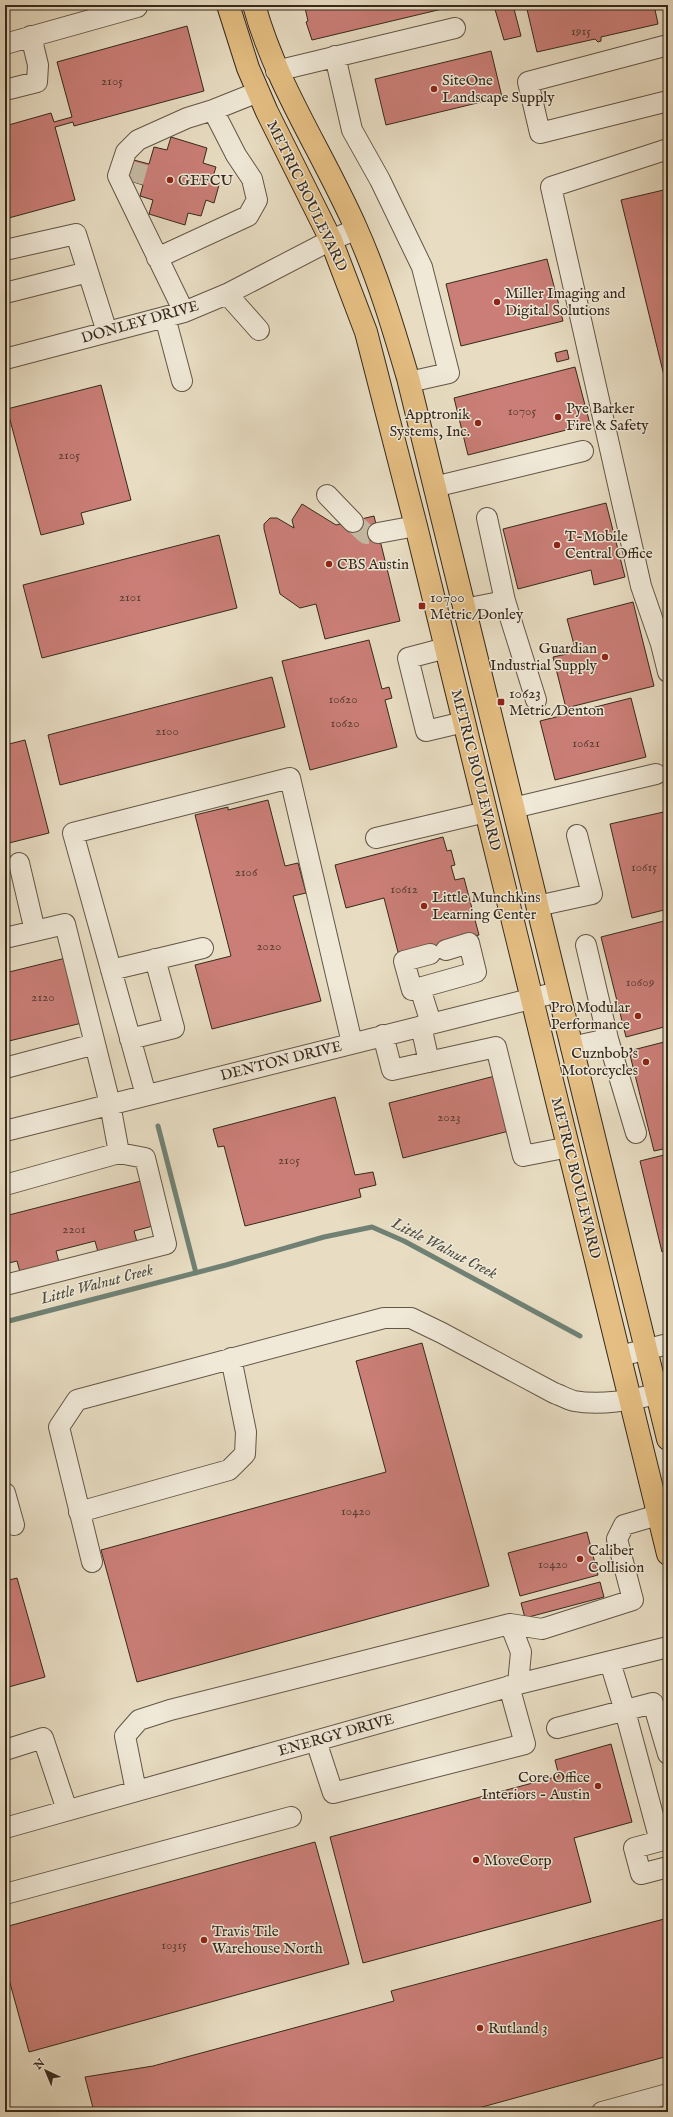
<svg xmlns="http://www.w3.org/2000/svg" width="673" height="2117" font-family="'IM FELL English',serif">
<rect width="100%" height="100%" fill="#e8ddc3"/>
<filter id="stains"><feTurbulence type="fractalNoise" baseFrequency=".005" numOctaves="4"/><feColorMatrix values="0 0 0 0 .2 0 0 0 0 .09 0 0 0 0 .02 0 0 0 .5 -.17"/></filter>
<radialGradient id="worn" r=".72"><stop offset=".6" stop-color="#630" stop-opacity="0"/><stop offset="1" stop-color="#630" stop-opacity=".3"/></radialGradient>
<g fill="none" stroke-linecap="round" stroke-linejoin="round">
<!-- stream -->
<path stroke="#708174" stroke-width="5" d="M158 1126 196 1273
M5 1322 226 1265 324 1237 372 1227 404 1241 580 1336"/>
</g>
<!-- building -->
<path fill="#ca7e77" stroke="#35291c" d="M302 5H459L312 40 306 22 308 21 305 8 303 9Z
M513 5 521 36 504 40 494 6Z
M526 5H654L658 24 601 37V41L598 42 595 39 537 52Z
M187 26 204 91 74 126 73 122 55 127 75 200 5 219V126L51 113 54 122 72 117 57 62Z
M491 51 502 97 386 125 375 79Z
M171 137 207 148 203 163 216 167 211 183 219 185 214 203 206 200 201 216 188 213 185 225 149 214 153 200 140 196 143 185 124 179 130 159 149 164 154 147 167 150Z
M668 189V392L621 200Z
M547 259 563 321 461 346 446 284Z
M567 350 569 359 557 362 555 353Z
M575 367 590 424 468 455 454 398Z
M101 385 131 500 81 513 84 524 41 535 7 409Z
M606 503 625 577 594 585 591 570 518 589 503 529Z
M302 504 336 525 374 516 400 621 325 639 316 604 300 608 280 594 264 529V524L270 518H277L294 528 292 520Z
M219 535 237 608 42 658 23 585Z
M633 602 654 686 566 708 553 657 576 652 567 619Z
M369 640 382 689 389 687 392 698 385 700 397 747 310 770 282 661Z
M272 677 285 727 60 785 48 735Z
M631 698 646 757 555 780 540 721Z
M25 740 49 833 5 844V745Z
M268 800 285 866 298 863 306 893 293 896 321 1001 212 1029 195 965 231 956 195 815 228 807V810Z
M668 811V909L632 918 610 824Z
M443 837 447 851 451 850 455 865 451 866 455 880 464 878 479 935 399 956 384 898 346 908 335 865Z
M668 920V1026L626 1037 601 937Z
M70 957 86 1022 5 1042V973Z
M668 1041V1148L654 1151 629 1051Z
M495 1076 509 1131 403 1158 389 1103Z
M335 1097 355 1175 373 1172 376 1185 359 1189 361 1197 245 1226 224 1146 218 1147 213 1129Z
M668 1154V1250L662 1252 640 1161Z
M141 1181 153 1226 134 1231 137 1242 98 1252 95 1241 56 1251 59 1262 20 1272 17 1261 5 1264V1216Z
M422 1343 489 1586 137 1682 101 1550 386 1472 356 1361Z
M587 1532 598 1575 520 1596 508 1553Z
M17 1578 45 1677 5 1688V1581Z
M600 1582 604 1597 525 1618 521 1603Z
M611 1744 632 1822 574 1838 591 1902 363 1963 330 1837 559 1776 555 1760Z
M315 1842 349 1964 29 2052 5 1965V1927Z
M668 1918V2056L464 2112H94L85 2077 153 2066 394 2001 391 1991Z"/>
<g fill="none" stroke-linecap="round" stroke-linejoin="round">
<!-- minor-tunnel -->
<path stroke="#c4b9a2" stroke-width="20" stroke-dasharray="20 10" stroke-linecap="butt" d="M133 182 139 161
M353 522 366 534 378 533"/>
<defs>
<path id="minor" d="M5 44 137 7 136 5
M668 45 528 82 540 133 668 101
M335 56 352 130 380 180 422 267 449 373 409 382
M276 71 455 28
M5 90 37 82 38 65 31 36
M668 149 551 187 641 586 661 644 668 672
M5 250 76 234 88 272
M157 258 248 216 257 200 252 179 236 155 213 110
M5 293 88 272 107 332
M227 294 259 330
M184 312 118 176 126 152 138 140 187 118 213 110 258 92
M165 317 182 381
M5 359 184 312 227 294 331 240 357 229
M434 487 583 451
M327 495 353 522
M378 533 416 526
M505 601 536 700
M464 609 505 601 487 518
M446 648 408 658 426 731 464 722
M513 808 656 774
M376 838 486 812
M19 863 35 931
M537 906 592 894 577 835
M5 938 65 924 110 1104 119 1153 145 1158 166 1244 5 1285
M430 954 404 961 412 990 476 972 469 943 446 950
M111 970 203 948
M420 988 431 1023
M421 1026 429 1062
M383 1035 392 1070 496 1047 523 1156 569 1147
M130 1039 174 1028 155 959
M608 1039 636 1133
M571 1047 608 1039 586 945
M5 1068 95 1044
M146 1095 73 833 290 778 352 1043
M5 1131 558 992
M5 1185 119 1153
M620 1356 668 1344
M5 1493 14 1525
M79 1512 229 1470 245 1454 246 1432 231 1358
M92 1562 59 1427 77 1400 384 1318H411L442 1333 554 1393C560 1395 567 1399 574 1401 601 1406 631 1400 657 1394
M510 1624 521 1652 518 1684
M610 1662 625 1711 660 1841 634 1848 641 1874 668 1867
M557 1728 653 1703 668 1754
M316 1741 333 1793 525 1744 509 1686
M5 1750 43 1738 67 1810
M136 1791 125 1736 139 1720 170 1710 510 1624 542 1629 633 1600 617 1539 624 1525 658 1515
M5 1828 518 1684 668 1647
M5 1894 291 1817
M602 2112 668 2094"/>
<path id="major" d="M228 5 248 68 267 112 331 240 366 332 416 526 668 1554
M254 5C276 85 323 153 356 228 378 277 393 327 408 378L668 1439"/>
</defs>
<!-- minor casing -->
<use href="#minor" stroke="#625646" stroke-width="22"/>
<!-- major casing -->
<use href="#major" stroke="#35291c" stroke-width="24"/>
<!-- minor -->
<use href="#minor" stroke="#f0e9d8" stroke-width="20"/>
<!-- major -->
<use href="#major" stroke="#e4be82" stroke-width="22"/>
</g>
<!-- markers -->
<g fill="#8f2418" stroke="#f0e9d8" stroke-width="1.5">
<circle cx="434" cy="89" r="4"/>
<circle cx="170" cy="180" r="4"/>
<circle cx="497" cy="302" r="4"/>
<circle cx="558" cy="417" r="4"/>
<circle cx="478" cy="423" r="4"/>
<circle cx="557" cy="545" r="4"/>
<circle cx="329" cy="564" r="4"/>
<rect x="418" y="602" width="8" height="8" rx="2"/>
<circle cx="605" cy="657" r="4"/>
<rect x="497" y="698" width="8" height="8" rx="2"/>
<circle cx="424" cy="906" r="4"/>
<circle cx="638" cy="1016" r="4"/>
<circle cx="646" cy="1062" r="4"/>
<circle cx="580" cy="1559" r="4"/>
<circle cx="598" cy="1786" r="4"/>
<circle cx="476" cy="1860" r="4"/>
<circle cx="204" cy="1940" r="4"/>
<circle cx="480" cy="2028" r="4"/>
</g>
<g text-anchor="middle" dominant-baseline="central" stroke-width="3" stroke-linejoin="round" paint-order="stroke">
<!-- number labels -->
<g font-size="13" fill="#5a3e33">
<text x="581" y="31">1915</text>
<text x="112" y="81">2105</text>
<text x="522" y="411">10705</text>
<text x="69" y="455">2105</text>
<text x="130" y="597">2101</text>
<text x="343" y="699">10620</text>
<text x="345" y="723">10620</text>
<text x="167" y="731">2100</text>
<text x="586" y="743">10621</text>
<text x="644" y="867">10615</text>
<text x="246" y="872">2106</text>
<text x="404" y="889">10612</text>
<text x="269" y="946">2020</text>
<text x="640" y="982">10609</text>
<text x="43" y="997">2120</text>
<text x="449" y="1117">2023</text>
<text x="289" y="1160">2105</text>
<text x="74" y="1229">2201</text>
<text x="356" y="1511">10420</text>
<text x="553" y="1564">10420</text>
<text x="174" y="1945">10315</text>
</g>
<!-- poi labels -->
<g font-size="15" fill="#35291c" stroke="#f0e9d8" text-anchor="start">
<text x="442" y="80">SiteOne<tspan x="442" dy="17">Landscape Supply</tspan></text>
<text x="178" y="180">GEFCU</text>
<text x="505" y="293">Miller Imaging and<tspan x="505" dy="17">Digital Solutions</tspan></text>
<text x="566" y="408">Pye Barker<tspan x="566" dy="17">Fire &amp; Safety</tspan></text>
<text x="470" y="414" text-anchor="end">Apptronik<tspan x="470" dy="17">Systems, Inc.</tspan></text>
<text x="565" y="536">T-Mobile<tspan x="565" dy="17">Central Office</tspan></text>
<text x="337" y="564">CBS Austin</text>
<text x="430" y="597">10700<tspan x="430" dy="17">Metric/Donley</tspan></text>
<text x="597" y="648" text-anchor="end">Guardian<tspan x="597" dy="17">Industrial Supply</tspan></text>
<text x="509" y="693">10623<tspan x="509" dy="17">Metric/Denton</tspan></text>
<text x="432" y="897">Little Munchkins<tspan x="432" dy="17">Learning Center</tspan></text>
<text x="630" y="1007" text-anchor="end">Pro Modular<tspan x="630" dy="17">Performance</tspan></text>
<text x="638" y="1053" text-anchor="end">Cuznbob's<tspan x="638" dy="17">Motorcycles</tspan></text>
<text x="588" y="1550">Caliber<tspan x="588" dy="17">Collision</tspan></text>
<text x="590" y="1777" text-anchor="end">Core Office<tspan x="590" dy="17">Interiors - Austin</tspan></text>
<text x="484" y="1860">MoveCorp</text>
<text x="212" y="1931">Travis Tile<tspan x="212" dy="17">Warehouse North</tspan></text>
<text x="488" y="2028">Rutland 3</text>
</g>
<!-- street labels -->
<g font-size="15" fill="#35291c" stroke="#f0e9d8">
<text transform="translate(307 196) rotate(64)">METRIC BOULEVARD</text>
<text transform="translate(140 322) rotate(-16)">DONLEY DRIVE</text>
<text transform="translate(476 770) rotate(76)">METRIC BOULEVARD</text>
<text transform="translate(281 1061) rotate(-14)">DENTON DRIVE</text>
<text transform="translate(576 1178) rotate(76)">METRIC BOULEVARD</text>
<text transform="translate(336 1735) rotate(-16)">ENERGY DRIVE</text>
</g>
<!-- water labels -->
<g font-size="16" font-style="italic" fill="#4e4e41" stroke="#f0e9d8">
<text transform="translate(444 1249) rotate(27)">Little Walnut Creek</text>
<text transform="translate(97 1285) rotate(-15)">Little Walnut Creek</text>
</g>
</g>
<!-- margin -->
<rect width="673" height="2117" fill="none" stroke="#e8ddc3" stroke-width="20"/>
<rect x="6" y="6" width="661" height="2105" fill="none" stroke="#35291c" stroke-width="2"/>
<rect x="10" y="10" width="653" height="2097" fill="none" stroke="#35291c"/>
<!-- north arrow -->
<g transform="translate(46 2071) rotate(316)" stroke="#f0e9d8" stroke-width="3" paint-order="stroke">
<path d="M0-3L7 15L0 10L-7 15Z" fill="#35291c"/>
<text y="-6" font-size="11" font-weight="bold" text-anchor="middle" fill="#35291c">N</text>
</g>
<rect width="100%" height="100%" filter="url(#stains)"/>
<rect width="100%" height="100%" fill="url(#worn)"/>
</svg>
